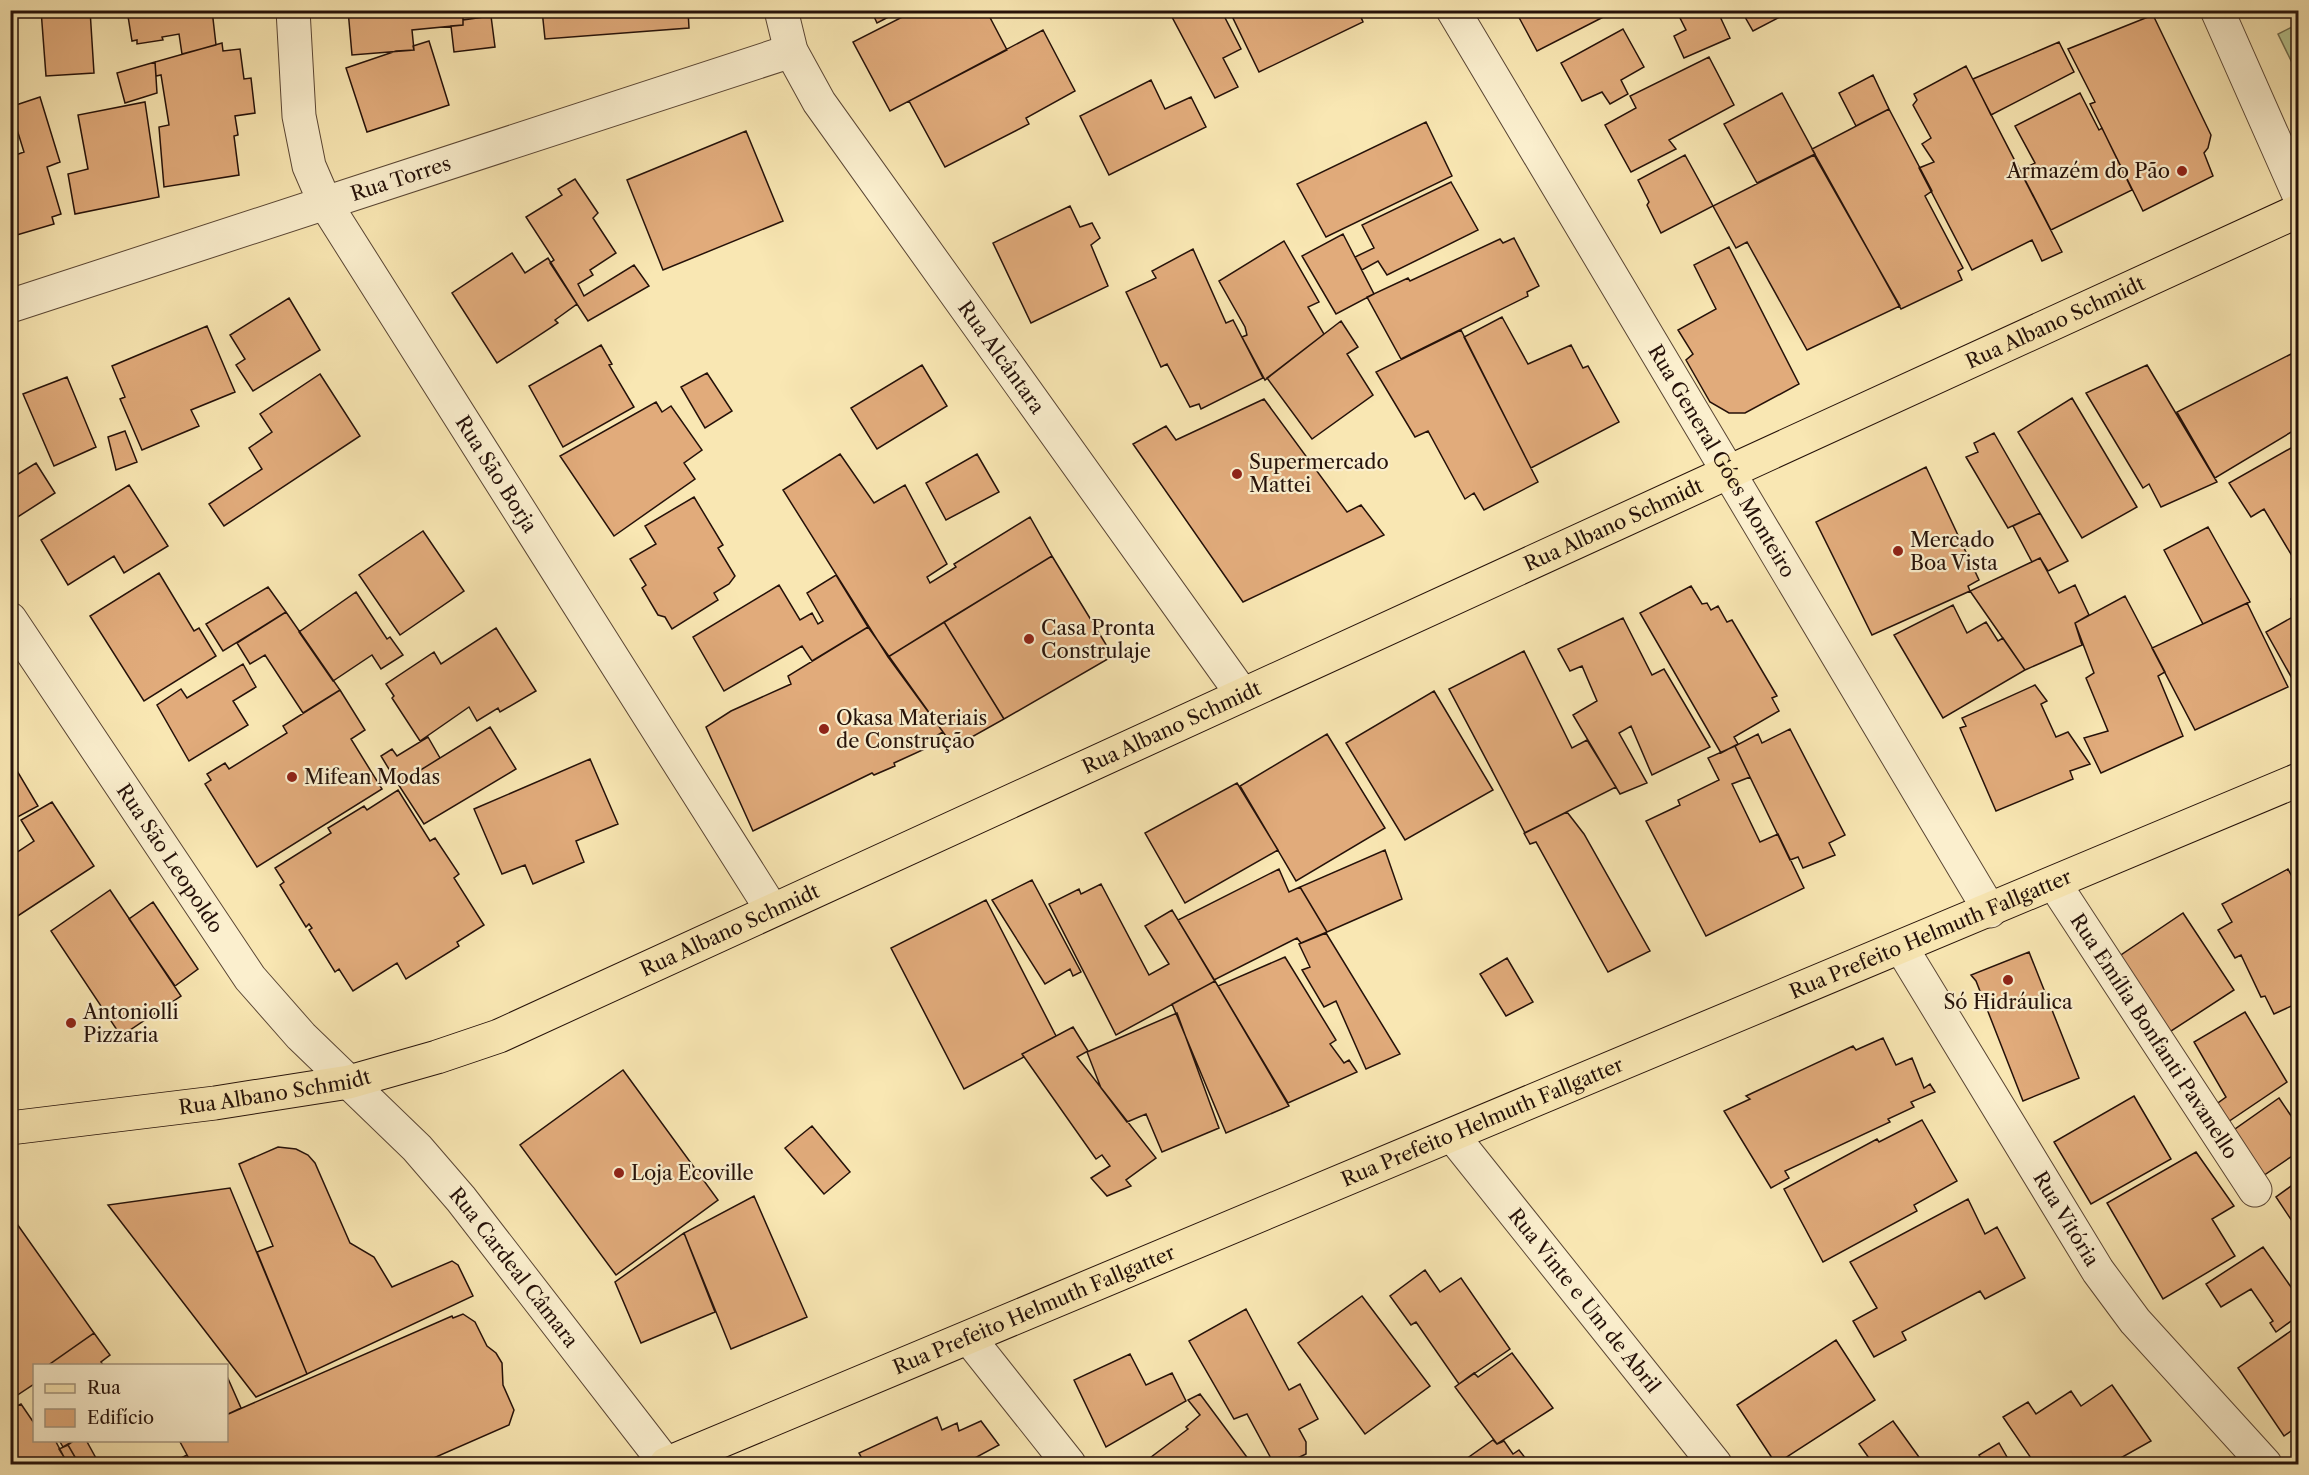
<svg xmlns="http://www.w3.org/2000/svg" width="2309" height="1475" font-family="'Libre Caslon Text',serif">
<rect width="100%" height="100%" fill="#f9e7b3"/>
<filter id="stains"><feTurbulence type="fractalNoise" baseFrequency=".00333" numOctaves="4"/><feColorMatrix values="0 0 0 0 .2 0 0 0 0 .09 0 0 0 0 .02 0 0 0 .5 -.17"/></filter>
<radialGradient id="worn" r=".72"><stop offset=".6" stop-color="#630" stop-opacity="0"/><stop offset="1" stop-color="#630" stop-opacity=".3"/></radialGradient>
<!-- green -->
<path fill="#b8c791" stroke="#6e6c4d" stroke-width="1.5" d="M2298 24V75L2278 34Z"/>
<!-- building -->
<path fill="#e1ab7b" stroke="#251109" stroke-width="1.5" d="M41 10H90L94 73 46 76Z
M127 10H212L216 45 182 54 179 34 162 37 163 40 137 44V40L132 41Z
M348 10H463V25L412 30 414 50 352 55Z
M542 10H688L689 28 545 39Z
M871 10H902L877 23Z
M916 10H986L1007 50 890 111 853 42Z
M1167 10H1186L1172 17Z
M1186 10H1221L1241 49 1223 58 1238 87 1215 98 1172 17Z
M1240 10H1358L1363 22 1259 72 1231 14Z
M1515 10H1617L1537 51Z
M1686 10H1717L1730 38 1684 58 1674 36 1686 30 1678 14Z
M1741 10H1777L1780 17 1753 31Z
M2153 15 2211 135 2208 148 2204 153 2213 176 2143 211 2090 104 2095 102 2068 49Z
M491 16 495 47 454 52 451 26 463 25V20Z
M1623 29 1644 67 1621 80 1628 94 1610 104 1602 92 1582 101 1561 63Z
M1043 30 1075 91 1026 118 1029 124 945 167 909 101Z
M429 41 449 105 367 132 346 68 396 51 414 50 413 46Z
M2059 42 2074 72 1991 115 1973 79Z
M222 43 223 51 240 49 244 79 251 78 255 113 235 116 238 135 234 136 239 175 164 187 159 127 169 125 161 75 156 76 155 62Z
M1709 57 1734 105 1669 140 1676 149 1631 172 1605 125 1636 108 1630 96Z
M155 62 157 93 125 103 117 73Z
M1966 66 2062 252 2042 261 2032 240 1972 270 1919 168 1934 162 1922 144 1931 138 1913 105 1917 100 1914 94Z
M1873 75 1889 109 1856 126 1839 93Z
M1151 80 1165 109 1191 97 1206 127 1109 175 1080 116Z
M1782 93 1815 154 1757 183 1724 124Z
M2080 93 2099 130 2102 128 2132 190 2051 230 2020 170 2035 163 2015 126Z
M40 97 60 162 47 167 61 214 52 217 54 224 10 237V157L24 152 10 107Z
M145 102 159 197 75 214 68 174 88 169 78 115Z
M1889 109 1932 191 1925 196 1963 268 1958 271 1962 280 1901 309 1812 149Z
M1426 122 1452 176 1326 237 1297 184Z
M746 131 783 221 663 270 627 180Z
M1685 155 1713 206 1661 233 1647 205 1649 202 1638 180Z
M1814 155 1900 306 1807 350 1747 242 1736 248 1713 206Z
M575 179 598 213 593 218 616 253 590 270 593 275 578 284 584 296 634 265 649 286 588 321 550 263 554 260 526 217 562 195 558 189Z
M1451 182 1478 230 1387 275 1378 261 1362 270 1355 257 1374 248 1362 225Z
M1070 206 1080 227 1092 223 1100 238 1091 245 1108 286 1031 323 993 243Z
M1343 234 1374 294 1336 314 1302 256Z
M1514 238 1539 286 1527 292 1528 296 1401 359 1367 297 1408 278 1410 281 1500 239 1503 243Z
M1284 241 1319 302 1308 307 1324 334 1265 380 1242 337 1247 335 1245 327 1219 281Z
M1729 247 1799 384 1745 413H1729L1710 402 1686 360 1693 354 1678 330 1716 309 1694 265Z
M1193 249 1226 323 1233 320 1263 378 1201 409 1199 404 1190 407 1167 364 1161 367 1126 292 1156 278 1152 271Z
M512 253 525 273 548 258 577 304 555 320 558 323 497 363 452 293Z
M289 298 320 350 253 391 236 365 245 359 230 335Z
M1502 317 1528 364 1571 345 1583 368 1588 366 1619 422 1531 468 1464 337Z
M1341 321 1358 347 1347 354 1373 395 1312 439 1267 378Z
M207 326 235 392 191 410 199 426 142 450 120 399 125 397 112 366Z
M1461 330 1538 482 1484 510 1474 493 1465 499 1428 431 1415 437 1376 372Z
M601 345 612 364 609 365 634 407 563 447 529 386Z
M2291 354 2298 369V428L2215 478 2177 412Z
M922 365 947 406 877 449 851 408Z
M2147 365 2217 482 2161 507 2149 484 2143 488 2086 393Z
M707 373 732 411 705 428 681 387Z
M320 374 360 436 224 526 209 504 262 469 249 448 272 432 260 414Z
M67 377 96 447 54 466 23 394Z
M2072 398 2137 507 2082 538 2018 432Z
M1264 399 1347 512 1361 505 1384 535 1243 602 1133 444 1166 426 1176 440Z
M656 402 662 412 671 406 702 450 684 463 695 479 614 536 560 456Z
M125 431 137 462 116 470 108 437Z
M1994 433 2040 513 2008 528 1966 457 1978 452 1974 443Z
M2298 444V566L2264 509 2251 517 2229 483Z
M840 454 874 503 905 485 947 564 927 577 930 583 956 567 954 564 1030 517 1052 556 888 657 783 490Z
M977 454 999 492 946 520 926 483Z
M36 463 55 493 13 520 10 516V479Z
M1926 467 1979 580 1968 586 1970 591 1872 635 1816 522Z
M129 485 168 546 124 573 114 556 68 585 41 540Z
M694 497 723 545 718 548 735 576 729 584 714 593 718 600 672 629 665 617 658 615 642 588 646 585 630 559 656 544 645 526Z
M2040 513 2068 561 2048 571 2040 558 2032 562 2013 526Z
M2208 527 2250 602 2203 624 2164 550Z
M423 531 464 591 400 635 359 575Z
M1052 556 1113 656 1004 719 944 622Z
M2040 558 2059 593 2075 585 2089 615 2075 623 2082 645 2025 670 1970 591Z
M159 573 194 631 199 628 216 656 144 701 90 616Z
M836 575 868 627 812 661 802 646 724 691 693 637 779 585 800 620 812 613 818 624 823 621 807 593Z
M1691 586 1702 604 1707 603 1711 610 1718 606 1727 622 1732 620 1777 696 1772 698 1779 711 1734 737 1738 744 1721 753 1640 613Z
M268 587 286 612 223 651 206 624Z
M356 592 387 639 390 637 403 655 381 669 372 655 333 681 299 632Z
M2298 594V614L2291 599Z
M2125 596 2165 672 2158 676 2183 736 2101 773 2084 738 2108 731 2086 678 2094 673 2075 623Z
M2247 603 2288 687 2195 730 2152 648Z
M1953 605 1967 633 1986 622 1998 641 2003 638 2025 670 1943 718 1894 635Z
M286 612 340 690 303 713 265 655 250 664 237 643Z
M2298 614V689L2266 632Z
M1623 618 1652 675 1664 669 1710 747 1652 775 1631 726 1619 733 1647 783 1620 794 1573 715 1597 701 1582 666 1570 671 1558 649Z
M944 622 1004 719 954 747 888 657Z
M868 627 943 732 924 743 927 748 894 763 895 766 874 775 872 773 753 831 706 727 731 711 791 684 788 676Z
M496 628 536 691 500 712 498 708 477 721 469 707 420 741 392 698 394 696 386 684 434 652 441 664Z
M1524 651 1572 748 1587 740 1616 787 1525 833 1449 689Z
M243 664 256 687 233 701 248 725 189 761 157 705 181 689 187 698Z
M2035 685 2047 701 2041 704 2056 737 2068 732 2090 764 2070 771 2073 779 1996 811 1960 728 1966 726 1962 718Z
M340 690 365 730 351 739 382 789 257 867 205 784 211 780 207 774 225 763 229 769 287 733 283 726Z
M1434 691 1493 790 1405 840 1346 743Z
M490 727 516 769 424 824 398 784Z
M1790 729 1845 835 1829 843 1835 855 1803 868 1798 857 1790 860 1735 746 1758 734 1762 743Z
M1327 734 1385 828 1296 881 1240 786Z
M428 737 440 758 398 784 381 756 392 749 397 756Z
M1735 746 1750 777 1732 784 1760 842 1778 834 1804 888 1706 936 1646 821 1680 805 1678 800 1719 780 1708 758Z
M10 759 38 806 10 821Z
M590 759 618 824 576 841 584 862 533 884 525 865 502 874 474 809Z
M1237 783 1278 850 1185 903 1145 833Z
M398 790 430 841 435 838 459 874 454 878 484 925 457 942 459 946 406 979 397 963 353 991 339 969 335 972 309 930 312 928 309 924 306 927 280 885 284 882 275 868 331 833 328 828 364 806 367 810Z
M52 802 94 866 10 921V857L34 841 21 820Z
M1567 812 1584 834 1650 951 1608 972 1536 842 1530 844 1524 833Z
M1385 850 1402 899 1327 932 1300 887Z
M1279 869 1289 892 1300 887 1327 932 1301 943 1297 938 1214 980 1178 920Z
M2288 869 2298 888V1003L2274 1014 2265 996 2261 997 2241 955 2235 958 2218 930 2232 922 2222 904Z
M1032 880 1081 972 1073 976 1070 969 1045 984 992 900Z
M1101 884 1149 975 1169 964 1145 926 1172 910 1215 981 1116 1035 1049 904 1079 889 1081 894Z
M110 890 181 996 121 1036 51 931Z
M986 900 1056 1036 1022 1054 1024 1057 964 1089 891 948Z
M153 902 198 969 175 986 129 919Z
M2183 913 2234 990 2165 1035 2115 959Z
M1326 933 1400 1054 1366 1069 1336 1001 1324 1007 1302 970 1310 967 1299 944Z
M2029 952 2079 1078 2023 1101 1976 981 1971 975Z
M1285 957 1336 1040 1330 1044 1344 1063 1349 1060 1357 1072 1288 1103 1218 986Z
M1507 958 1533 1002 1506 1016 1480 974Z
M1215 981 1289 1106 1226 1133 1172 1004Z
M2245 1012 2287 1082 2222 1126 2211 1108 2226 1097 2194 1042Z
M1177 1013 1219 1128 1162 1152 1146 1114 1127 1122 1101 1088 1087 1052Z
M1073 1027 1088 1051 1077 1057 1156 1158 1126 1180 1131 1186 1107 1196 1091 1178 1110 1166 1102 1155 1096 1159 1022 1054Z
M1883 1038 1896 1065 1912 1058 1924 1088 1930 1084 1935 1092 1911 1102 1914 1107 1888 1119 1890 1122 1785 1171 1789 1178 1771 1188 1724 1111 1750 1099 1746 1096 1853 1046 1856 1050Z
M623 1070 718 1200 616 1275 520 1145Z
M2134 1096 2171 1159 2091 1204 2054 1142Z
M2279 1098 2298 1126V1152L2260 1178 2228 1134Z
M1922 1120 1957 1181 1914 1205 1917 1211 1823 1262 1784 1189 1877 1139 1879 1142Z
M812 1126 850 1172 824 1194 785 1148Z
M278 1147 296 1149 308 1155 315 1163 350 1243 374 1257 392 1287 452 1261 458 1265 473 1296 307 1374 257 1252 273 1246 239 1164Z
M2196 1152 2234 1206 2212 1219 2235 1256 2163 1299 2107 1203Z
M2298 1181V1230L2276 1197Z
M230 1188 307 1374 256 1397 108 1205Z
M754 1196 807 1317 731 1349 684 1233Z
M1968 1199 1985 1234 1997 1227 2025 1278 1985 1299 1980 1291 1902 1332 1906 1340 1874 1357 1853 1321 1877 1308 1850 1262Z
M10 1214 94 1333 47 1366H34V1384L16 1396 10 1388Z
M684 1233 715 1312 641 1343 615 1282Z
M2263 1247 2298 1297V1316L2276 1332 2270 1323 2273 1321 2251 1289 2221 1307 2206 1284Z
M1425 1270 1440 1292 1461 1278 1510 1349 1459 1384 1416 1322 1411 1325 1390 1296Z
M1362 1296 1430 1386 1365 1434 1298 1343Z
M1246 1309 1289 1390 1300 1384 1318 1419 1299 1429 1306 1442V1454L1285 1464H1274L1247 1414 1234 1419 1189 1341Z
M463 1314 475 1322 487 1346 496 1353 502 1363 503 1385 514 1410 509 1425 420 1464H192L179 1440H226V1415L452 1316 453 1318Z
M2298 1326V1426L2284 1436 2238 1368Z
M94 1333 110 1355 101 1362 104 1366H47Z
M1836 1340 1875 1400 1776 1464 1737 1405Z
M1512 1353 1553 1408 1497 1444 1455 1387 1474 1373 1478 1377Z
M1130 1354 1146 1385 1172 1373 1186 1401 1106 1447 1074 1380Z
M226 1374 241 1408 226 1415Z
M2112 1385 2151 1441 2110 1464H2035L2003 1417 2028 1402 2036 1414 2071 1391 2081 1406Z
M1200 1394 1252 1464H1142L1188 1429 1186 1427 1200 1415 1188 1400Z
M21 1404 34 1423V1440H55L64 1457 45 1464H10V1409Z
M937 1417 942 1430 957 1423 959 1431 981 1421 999 1445 971 1460 973 1464H865L859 1453Z
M1893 1421 1924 1464H1859L1869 1458 1859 1444Z
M59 1440H75L63 1447Z
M75 1440H86L97 1460 90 1464H79L68 1445Z
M1493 1440 1497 1444 1504 1441 1513 1454 1519 1450 1530 1464H1459Z
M1999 1443 2011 1464H1984L1979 1455Z
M68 1445 79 1464H60L59 1459 64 1457 59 1449Z
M187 1455 192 1464H162L170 1460 171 1463Z"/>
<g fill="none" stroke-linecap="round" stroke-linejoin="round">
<defs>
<g id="minor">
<path id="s1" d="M293 10 299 116 309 166 325 203 772 910"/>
<path id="s2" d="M781 10 791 51 819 102 1242 694"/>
<path id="s3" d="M1453 10 1990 911"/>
<path d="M2217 10 2298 193"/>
<path id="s4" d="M10 306 791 51"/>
<path id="s5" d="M10 619 250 978 301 1036 417 1148 461 1199 666 1464"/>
<path id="s6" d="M2054 883 2255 1190"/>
<path id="s7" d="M1901 947 2098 1271 2135 1321 2265 1464"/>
<path id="s8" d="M1452 1135 1715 1464"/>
<path d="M969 1338 1069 1464"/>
</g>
<g id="major">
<path id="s9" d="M10 1128 215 1103 349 1082 437 1057 499 1036 2298 211"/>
<path id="s10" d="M666 1464 2298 780"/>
</g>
</defs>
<!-- minor casing -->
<use href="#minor" stroke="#5a4634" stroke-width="35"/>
<!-- major casing -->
<use href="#major" stroke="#251109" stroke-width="35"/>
<!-- minor -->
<use href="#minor" stroke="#fbefce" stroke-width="33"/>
<!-- major -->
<use href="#major" stroke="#f9e7b3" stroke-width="33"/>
</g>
<!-- markers -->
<g fill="#8f2418" stroke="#fbefce" stroke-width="2">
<circle cx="2182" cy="171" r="6"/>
<circle cx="1237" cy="474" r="6"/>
<circle cx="1898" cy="551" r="6"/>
<circle cx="1029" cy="639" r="6"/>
<circle cx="824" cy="729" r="6"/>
<circle cx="292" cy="777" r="6"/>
<circle cx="2008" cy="980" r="6"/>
<circle cx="71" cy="1023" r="6"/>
<circle cx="619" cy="1173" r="6"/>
</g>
<g text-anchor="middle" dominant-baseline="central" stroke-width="4.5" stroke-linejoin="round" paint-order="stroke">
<!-- poi labels -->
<g font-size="20" fill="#251109" stroke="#fbefce" text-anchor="start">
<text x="2170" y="171" text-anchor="end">Armazém do Pão</text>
<text x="1249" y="462">Supermercado<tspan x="1249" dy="23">Mattei</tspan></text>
<text x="1910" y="540">Mercado<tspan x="1910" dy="23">Boa Vista</tspan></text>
<text x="1041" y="628">Casa Pronta<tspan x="1041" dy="23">Construlaje</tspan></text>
<text x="836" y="718">Okasa Materiais<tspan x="836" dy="23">de Construção</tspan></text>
<text x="304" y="777">Mifean Modas</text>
<text x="2008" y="1002" text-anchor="middle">Só Hidráulica</text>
<text x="83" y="1012">Antoniolli<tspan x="83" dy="23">Pizzaria</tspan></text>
<text x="631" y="1173">Loja Ecoville</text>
</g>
<!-- street labels -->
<g font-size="20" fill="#251109" stroke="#fbefce">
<text stroke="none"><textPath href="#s4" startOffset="411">Rua Torres</textPath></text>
<text stroke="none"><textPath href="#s9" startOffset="2211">Rua Albano Schmidt</textPath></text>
<text stroke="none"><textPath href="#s2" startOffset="414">Rua Alcântara</textPath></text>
<text stroke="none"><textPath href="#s3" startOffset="525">Rua General Góes Monteiro</textPath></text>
<text stroke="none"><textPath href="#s1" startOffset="518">Rua São Borja</textPath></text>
<text stroke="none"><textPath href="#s9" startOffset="1725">Rua Albano Schmidt</textPath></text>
<text stroke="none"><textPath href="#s9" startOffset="1239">Rua Albano Schmidt</textPath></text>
<text stroke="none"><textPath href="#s5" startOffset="288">Rua São Leopoldo</textPath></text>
<text stroke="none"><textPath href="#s9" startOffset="753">Rua Albano Schmidt</textPath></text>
<text stroke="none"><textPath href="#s10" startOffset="1371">Rua Prefeito Helmuth Fallgatter</textPath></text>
<text stroke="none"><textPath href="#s6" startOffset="183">Rua Emília Bonfanti Pavanello</textPath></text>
<text stroke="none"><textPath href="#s9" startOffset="267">Rua Albano Schmidt</textPath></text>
<text stroke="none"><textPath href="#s10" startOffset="885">Rua Prefeito Helmuth Fallgatter</textPath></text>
<text stroke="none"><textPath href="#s7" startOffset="318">Rua Vitória</textPath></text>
<text stroke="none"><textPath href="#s5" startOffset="824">Rua Cardeal Câmara</textPath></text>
<text stroke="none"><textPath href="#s8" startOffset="212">Rua Vinte e Um de Abril</textPath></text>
<text stroke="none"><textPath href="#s10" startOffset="399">Rua Prefeito Helmuth Fallgatter</textPath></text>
</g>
</g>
<!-- margin -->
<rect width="2309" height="1475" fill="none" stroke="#f9e7b3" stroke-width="36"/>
<rect x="12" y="12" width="2285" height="1451" fill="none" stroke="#251109" stroke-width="3"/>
<rect x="18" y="18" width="2273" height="1439" fill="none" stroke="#251109" stroke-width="1.5"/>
<!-- legend -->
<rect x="33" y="1364" width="195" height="78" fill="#fbefce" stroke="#a5967f" stroke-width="1.5"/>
<rect x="45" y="1384" width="30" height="9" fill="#f9e7b3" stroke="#a5967f" stroke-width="1.5"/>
<text x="87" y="1394" font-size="18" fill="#251109">Rua</text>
<rect x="45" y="1409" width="30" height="18" fill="#e1ab7b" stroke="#a5967f" stroke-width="1.5"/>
<text x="87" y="1424" font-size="18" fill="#251109">Edifício</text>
<rect width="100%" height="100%" filter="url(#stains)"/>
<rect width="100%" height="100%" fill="url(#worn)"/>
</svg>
